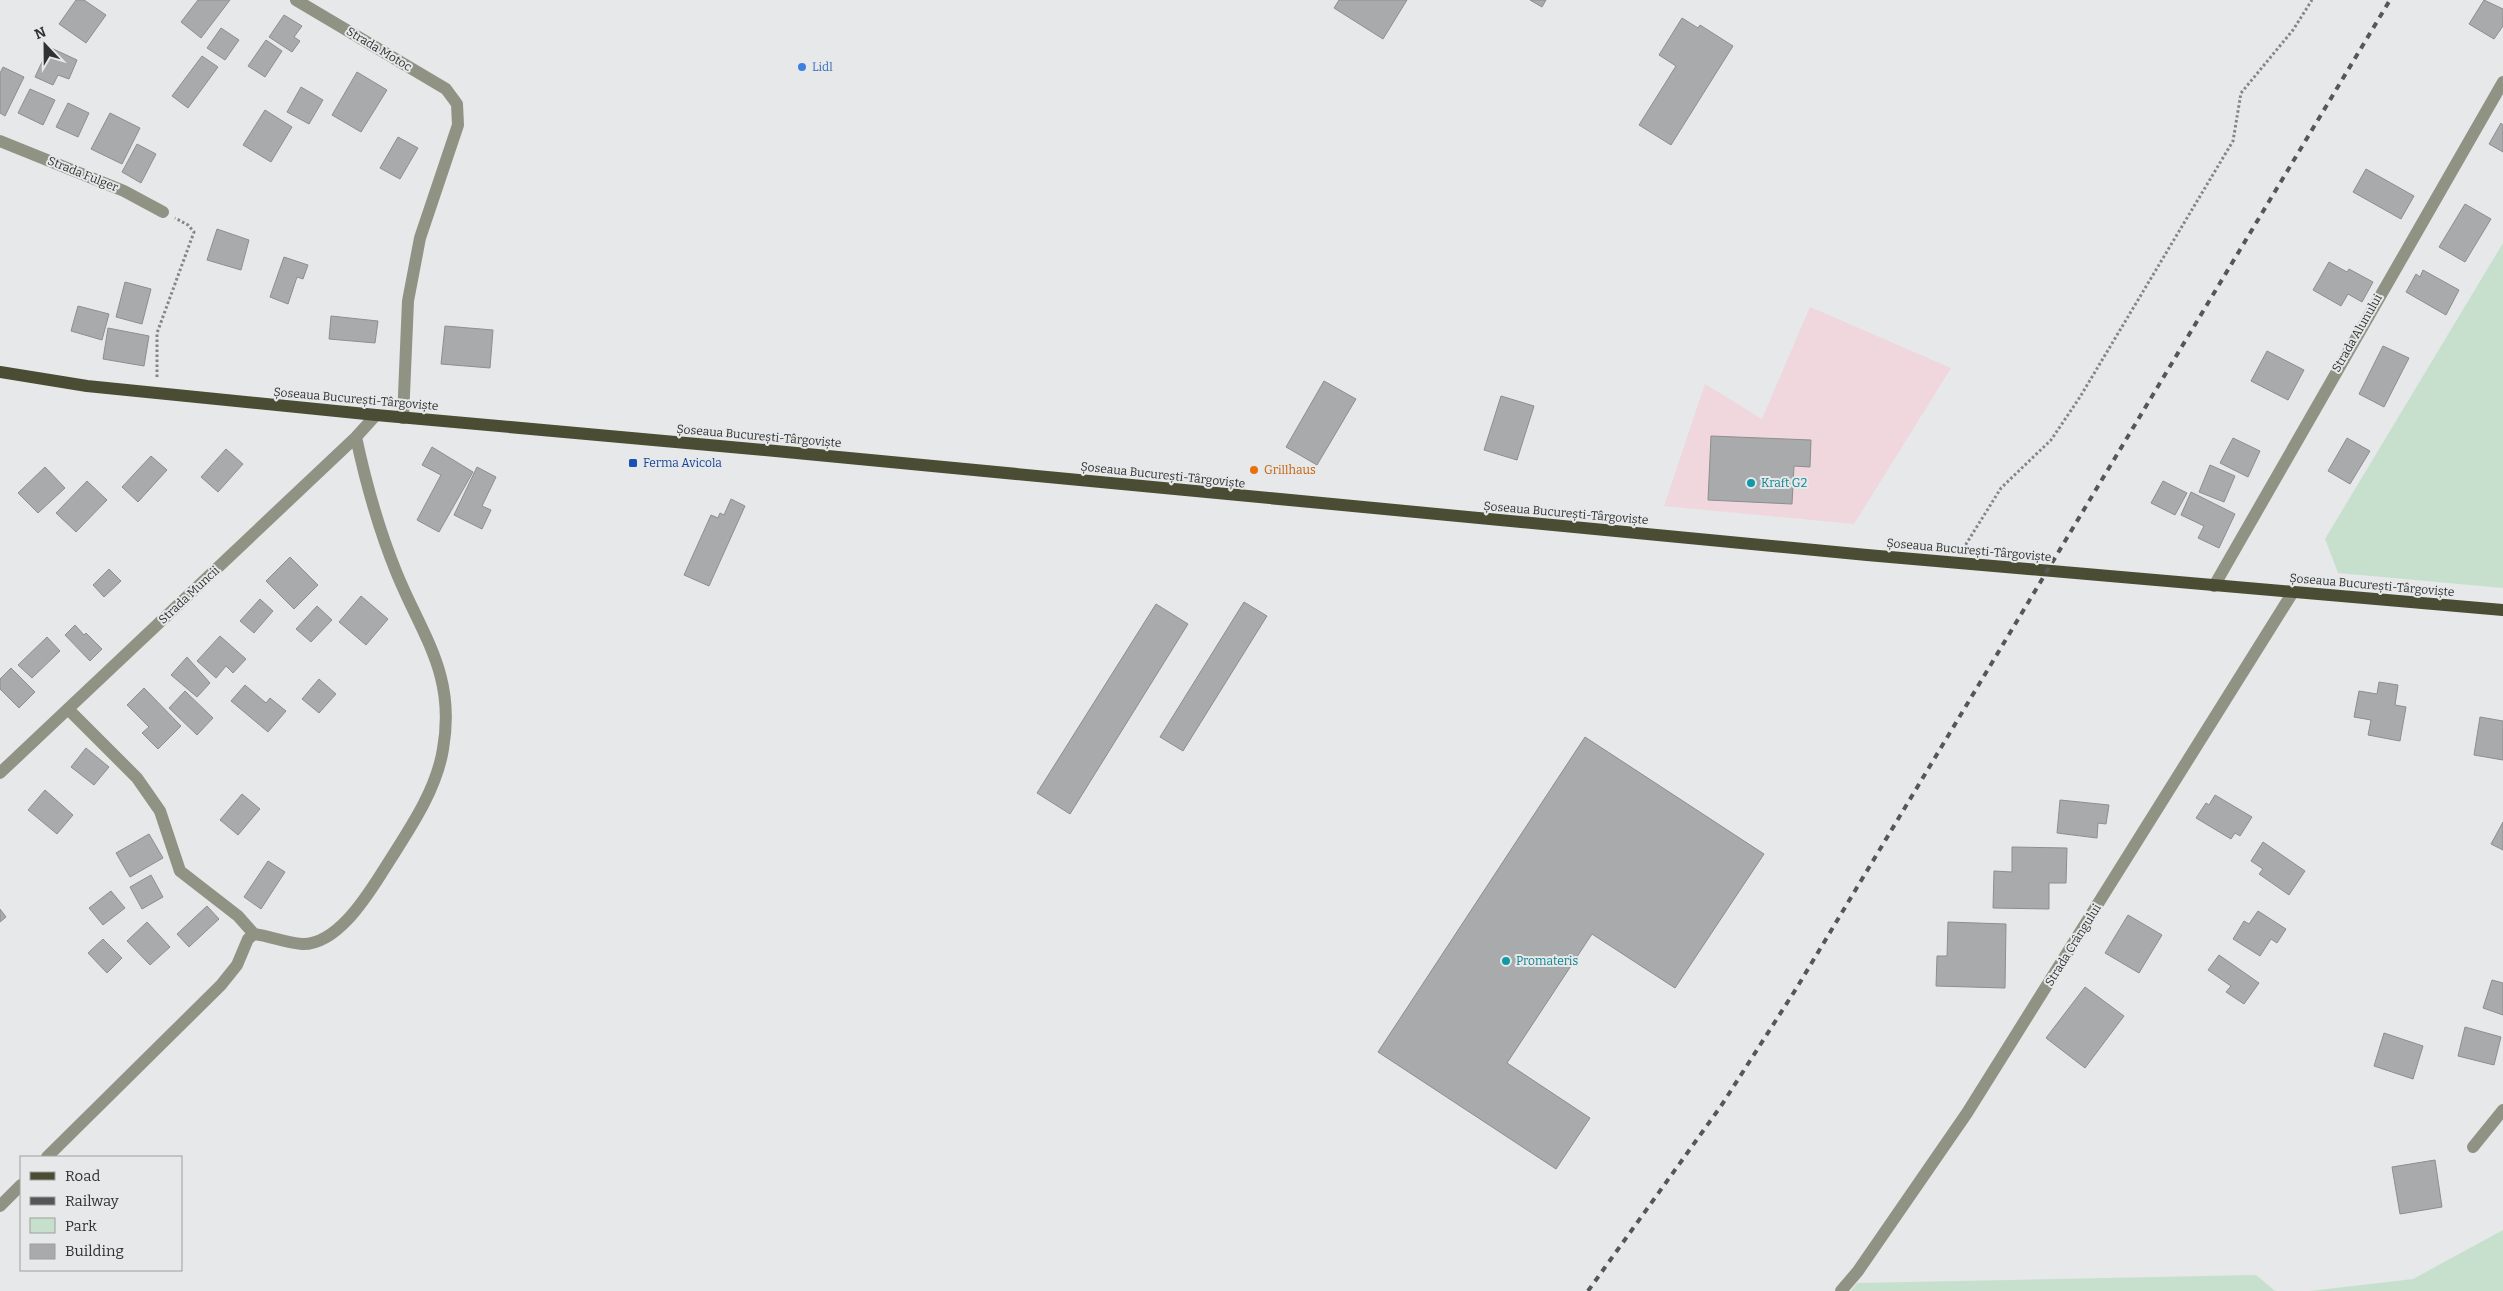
<svg xmlns="http://www.w3.org/2000/svg" width="2503" height="1291" font-family="Bitter,serif">
<rect width="100%" height="100%" fill="#e6e8e9"/>
<!-- commercial -->
<path fill="#f0d6dd" d="M1810 307 1951 368 1854 524 1664 506 1705 384 1762 419Z"/>
<!-- green -->
<path fill="#c7e0cd" d="M2503 243V588L2338 573 2325 539Z
M2503 1230V1291H2310L2413 1279Z
M2256 1275 2275 1291H1851L1857 1283Z"/>
<!-- building -->
<path fill="#a8aaab" stroke="#8d8e8f" d="M76 0H84L106 15 86 43 59 24Z
M198 0H230L201 38 181 22Z
M1339 0H1407L1383 39 1334 8Z
M1530 0H1546L1542 7Z
M2484 0 2503 9V26L2494 39 2469 24Z
M284 15 302 26 294 37 300 41 292 52 269 37Z
M1682 18 1698 28 1700 25 1733 46 1671 145 1639 125 1676 66 1659 55Z
M221 28 239 40 225 60 207 48Z
M266 40 282 51 265 77 248 66Z
M49 47 77 60 69 79 58 75 53 85 35 77Z
M202 56 218 67 188 108 172 96Z
M3 67 24 77 5 116 0 113V73Z
M357 72 387 90 361 132 332 115Z
M301 87 323 100 309 124 287 112Z
M30 89 55 100 43 125 18 113Z
M68 103 89 113 78 137 56 127Z
M265 110 292 127 271 162 243 145Z
M110 113 140 128 122 164 91 149Z
M2501 123 2503 125V152L2489 144Z
M398 137 418 148 400 179 380 168Z
M137 144 156 154 141 183 122 172Z
M2366 169 2414 196 2401 219 2353 192Z
M2465 204 2491 219 2465 262 2439 247Z
M217 229 249 240 241 270 207 260Z
M284 257 308 265 303 279 297 277 288 304 270 297Z
M2329 262 2347 272 2349 269 2373 282 2362 302 2348 294 2341 306 2313 290Z
M2423 270 2459 290 2446 315 2406 292 2416 274 2420 277Z
M125 282 151 289 142 324 116 317Z
M78 306 109 314 102 340 71 331Z
M331 316 378 321 375 343 329 339Z
M445 326 493 330 490 368 441 364Z
M108 328 149 336 144 366 103 359Z
M2383 346 2409 358 2384 407 2359 394Z
M2267 351 2304 370 2288 400 2251 381Z
M1324 381 1356 399 1317 465 1286 447Z
M1501 396 1534 406 1517 460 1484 450Z
M1711 436 1811 440 1810 467 1794 466 1792 504 1708 500Z
M2233 438 2260 451 2248 477 2220 463Z
M2347 438 2370 451 2350 484 2328 471Z
M432 447 473 472 439 532 417 520 441 475 422 465Z
M226 449 243 464 218 492 201 477Z
M151 456 167 470 138 502 122 487Z
M2210 465 2235 476 2224 502 2199 492Z
M45 467 65 488 38 513 18 493Z
M477 467 496 477 482 506 491 510 482 529 454 515Z
M87 481 107 500 76 532 56 513Z
M2163 481 2187 493 2175 515 2151 503Z
M2191 492 2235 514 2219 548 2198 538 2204 526 2181 515Z
M731 499 745 506 709 586 684 575 711 515 718 518 720 513 724 515Z
M290 557 318 585 294 609 266 581Z
M109 569 121 581 104 597 93 585Z
M361 596 388 619 366 645 339 622Z
M260 599 273 611 254 633 240 621Z
M1244 602 1267 616 1183 751 1160 737Z
M1156 604 1188 624 1070 814 1037 793Z
M317 606 332 620 311 642 296 629Z
M75 625 84 635 86 633 102 649 90 661 65 635Z
M220 636 246 659 233 673 226 666 216 678 197 661Z
M47 637 60 651 32 678 18 665Z
M187 657 210 683 197 697 171 675Z
M11 668 35 692 19 708 0 689V679Z
M319 679 336 694 319 713 302 699Z
M2379 682 2398 685 2395 705 2406 707 2400 741 2368 735 2371 720 2354 717 2359 691 2377 694Z
M245 685 266 703 270 698 286 711 268 732 231 701Z
M144 688 181 726 158 749 142 733 149 727 127 705Z
M185 691 213 718 197 735 169 708Z
M2480 717 2503 721V760L2474 755Z
M1585 737 1764 854 1675 988 1592 934 1507 1063 1590 1118 1556 1169 1378 1052Z
M86 748 109 767 94 785 71 767Z
M45 790 73 815 57 834 28 810Z
M242 794 260 809 238 835 220 820Z
M2215 795 2252 817 2240 836 2235 833 2231 839 2196 818 2206 803 2209 805Z
M2060 800 2109 805 2106 824 2098 823 2097 838 2057 833Z
M2503 822V850L2491 844Z
M149 834 163 858 130 877 116 853Z
M2263 842 2305 871 2289 895 2259 874 2263 869 2251 861Z
M2012 847 2067 848 2066 883H2049V909L1993 908 1994 871 2012 872Z
M268 861 285 872 261 909 244 897Z
M151 875 163 897 142 909 130 887Z
M111 891 125 908 103 925 89 908Z
M207 906 219 919 189 947 177 934Z
M0 909 6 917 0 922Z
M2258 911 2286 929 2277 943 2271 939 2260 956 2233 939 2244 921 2249 924Z
M2128 915 2162 935 2139 973 2105 953Z
M147 922 170 947 150 965 127 941Z
M1948 922 2006 924 2005 988 1936 986 1937 956H1947Z
M103 939 122 958 107 973 88 953Z
M2219 955 2259 983 2244 1004 2226 992 2231 986 2208 970Z
M2492 980 2503 983V1015L2483 1008Z
M2085 987 2124 1016 2085 1068 2046 1038Z
M2465 1027 2501 1037 2494 1065 2458 1056Z
M2384 1033 2423 1046 2413 1079 2374 1066Z
M2435 1160 2442 1207 2400 1214 2392 1167Z"/>
<g fill="none" stroke-linecap="round" stroke-linejoin="round">
<!-- path -->
<path stroke="#848686" stroke-width="3" stroke-dasharray="2.5 2.5" stroke-linecap="butt" d="M157 377V333L194 232 188 225 175 218
M1963 549 2001 488 2051 440 2080 397 2233 141 2241 93 2293 30 2312 0"/>
<!-- minor -->
<path stroke="#909284" stroke-width="12" d="M296 0 446 89 457 104 458 125 420 238 408 301 403 418
M0 141 124 191 163 212
M2214 586 2503 82
M68 709 137 778 160 811 180 871 238 916 254 934
M0 773 356 437 376 415
M2473 1147 2503 1110
M47 1157 221 985 237 965 248 939 254 934C270 936 286 943 302 944 337 945 367 896 383 871 406 834 436 793 443 749 456 675 423 637 397 574 379 530 366 484 356 437
M0 1206 21 1185
M1841 1291 1858 1271 1967 1113 2293 592"/>
<!-- major -->
<path stroke="#4a4d34" stroke-width="12" d="M0 372 87 386 376 415 765 450 1867 555 2503 610"/>
<!-- rail -->
<path stroke="#555757" stroke-width="4" stroke-dasharray="6 6" stroke-linecap="butt" d="M1588 1291 1721 1106 1796 989 2390 0"/>
</g>
<!-- markers -->
<circle fill="#3f7fe0" stroke="#e6e8e9" stroke-width="2" cx="802" cy="67" r="5"/>
<rect fill="#1a4fb4" stroke="#e6e8e9" stroke-width="2" x="628" y="458" width="10" height="10" rx="2.5"/>
<circle fill="#e8710a" stroke="#e6e8e9" stroke-width="2" cx="1254" cy="470" r="5"/>
<g fill="#0f9aa8" stroke="#e6e8e9" stroke-width="2">
<circle cx="1751" cy="483" r="5"/>
<circle cx="1506" cy="961" r="5"/>
</g>
<g text-anchor="middle" dominant-baseline="central" stroke-width="4" stroke-linejoin="round" paint-order="stroke">
<!-- street labels -->
<g font-size="12" fill="#303131" stroke="#e6e8e9">
<text transform="translate(379 49) rotate(31)">Strada Motoc</text>
<text transform="translate(83 174) rotate(22)">Strada Fulger</text>
<text transform="translate(2357 333) rotate(-60)">Strada Alunului</text>
<text transform="translate(356 399) rotate(5)">Șoseaua București-Târgoviște</text>
<text transform="translate(759 436) rotate(5)">Șoseaua București-Târgoviște</text>
<text transform="translate(1163 475) rotate(6)">Șoseaua București-Târgoviște</text>
<text transform="translate(1566 513) rotate(5)">Șoseaua București-Târgoviște</text>
<text transform="translate(1969 550) rotate(5)">Șoseaua București-Târgoviște</text>
<text transform="translate(2372 585) rotate(5)">Șoseaua București-Târgoviște</text>
<text transform="translate(189 595) rotate(-43)">Strada Muncii</text>
<text transform="translate(2073 945) rotate(-58)">Strada Crângului</text>
</g>
<!-- shop labels -->
<g font-size="12" fill="#366cbe" stroke="#e6e8e9" text-anchor="start">
<text x="812" y="67">Lidl</text>
</g>
<!-- transit labels -->
<g font-size="12" fill="#164399" stroke="#e6e8e9" text-anchor="start">
<text x="643" y="463">Ferma Avicola</text>
</g>
<!-- food labels -->
<g font-size="12" fill="#c56008" stroke="#e6e8e9" text-anchor="start">
<text x="1264" y="470">Grillhaus</text>
</g>
<!-- culture labels -->
<g font-size="12" fill="#0d838f" stroke="#e6e8e9" text-anchor="start">
<text x="1761" y="483">Kraft G2</text>
<text x="1516" y="961">Promateris</text>
</g>
</g>
<!-- legend -->
<rect x="20" y="1156" width="162" height="115" fill="#e6e8e9" stroke="#9d9f9f"/>
<rect x="30" y="1172" width="25" height="8" fill="#4a4d34" stroke="#9d9f9f"/>
<text x="65" y="1181" font-size="15" fill="#303131">Road</text>
<rect x="30" y="1197" width="25" height="8" fill="#555757" stroke="#9d9f9f"/>
<text x="65" y="1206" font-size="15" fill="#303131">Railway</text>
<rect x="30" y="1218" width="25" height="15" fill="#c7e0cd" stroke="#9d9f9f"/>
<text x="65" y="1231" font-size="15" fill="#303131">Park</text>
<rect x="30" y="1244" width="25" height="15" fill="#a8aaab" stroke="#9d9f9f"/>
<text x="65" y="1256" font-size="15" fill="#303131">Building</text>
<!-- north arrow -->
<g transform="translate(45 45) rotate(338)" stroke="#e6e8e9" stroke-width="4" paint-order="stroke">
<path d="M0-4L9 19L0 12L-9 19Z" fill="#303131"/>
<text y="-8" font-size="14" font-weight="bold" text-anchor="middle" fill="#303131">N</text>
</g>
</svg>
